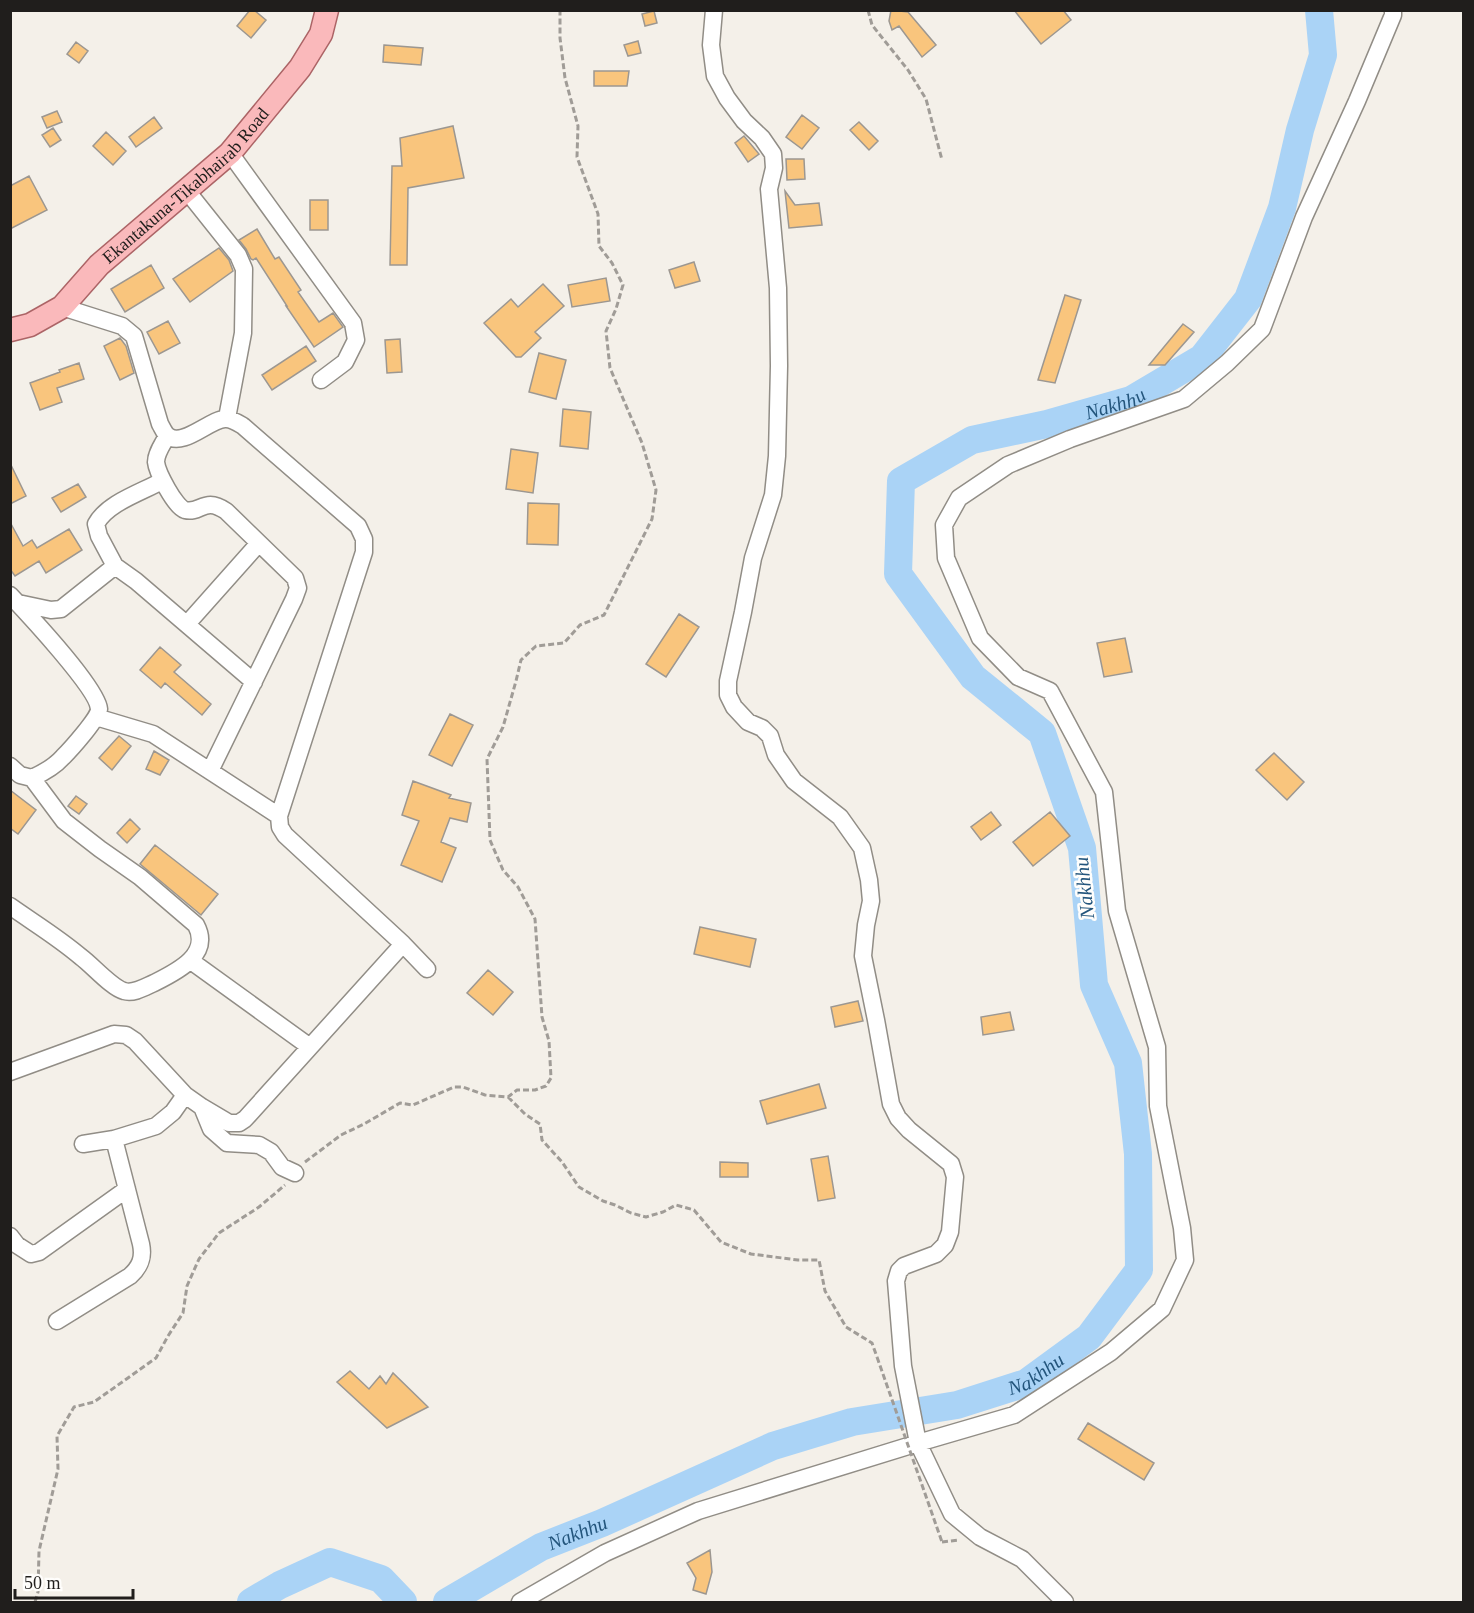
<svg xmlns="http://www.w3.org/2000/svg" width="1474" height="1613" font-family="Georgia,serif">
<rect width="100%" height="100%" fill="#f4f0e9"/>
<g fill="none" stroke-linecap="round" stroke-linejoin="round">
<!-- river -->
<g stroke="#aad3f6" stroke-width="28">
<path d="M251 1602 280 1585 330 1562 381 1579 403 1602"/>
<path id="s1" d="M447 1602 541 1547 602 1523 773 1446 852 1422 957 1405 1026 1383 1089 1337 1139 1270 1138 1154 1128 1063 1094 985 1082 848 1042 733 973 677 898 574 901 481 972 440 1047 424 1131 400 1202 358 1248 299 1282 208 1300 130 1323 55 1319 10"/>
</g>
</g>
<!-- building -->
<path fill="#f9c57d" stroke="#9c9791" stroke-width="1.5" d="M250 10H254L266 20 251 38 237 26Z
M891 10 908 12 936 45 922 57 899 26 892 30 889 21Z
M1014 10H1063L1071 20 1041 44Z
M654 11 657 23 645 26 642 14Z
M638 41 641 53 628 56 624 45Z
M76 42 88 51 79 63 67 54Z
M384 45 423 48 421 65 383 62Z
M594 71H629L627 86H594Z
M57 111 62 122 47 128 42 117Z
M802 115 819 128 802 149 786 137Z
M154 117 162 128 136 147 129 137Z
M859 122 878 141 869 150 850 130Z
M453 126 464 178 408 188 407 265H390L392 166H402L400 138Z
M53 128 61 140 50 147 42 135Z
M106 132 126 151 113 165 93 146Z
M744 136 759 154 748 162 735 143Z
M786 159H804L805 179 787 180Z
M29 176 47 210 10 229V186Z
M785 191 795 205 819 203 822 225 789 228Z
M310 200H328V230H310Z
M257 229 275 259 279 257 301 290 298 292 319 322 333 313 343 327 314 347 286 306H287L256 258 253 260 251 259 246 249 239 240Z
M219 248 229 260 233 271 190 302 173 279Z
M694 262 700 281 675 288 669 270Z
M151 265 164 288 125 312 111 289Z
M606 278 610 301 572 307 568 285Z
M543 284 564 306 535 332 541 338 521 357H516L484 323 511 299 518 307Z
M1065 295 1081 300 1055 383 1038 380Z
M168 321 180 343 159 354 147 332Z
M1183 324 1194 332 1165 365H1149Z
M120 338 126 346 134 373 120 380 104 346Z
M400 339 402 372 387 373 385 340Z
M306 346 316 361 272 390 262 375Z
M539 353 566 360 556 399 529 392Z
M79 363 84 379 57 388 62 402 40 410 30 383 60 372 59 370Z
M563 409 591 412 588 449 560 446Z
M511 449 538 453 533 493 506 489Z
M10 463 26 496 10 504Z
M78 484 86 497 61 512 52 498Z
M528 503 559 504 558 545 527 544Z
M10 522 23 546 32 540 37 548 69 529 82 550 46 573 39 561 15 576 10 569Z
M679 614 699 627 666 677 646 664Z
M1125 638 1132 672 1104 677 1097 643Z
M160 647 181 665 174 672 211 704 202 715 165 683 161 688 140 670Z
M450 714 473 725 452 766 429 755Z
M119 736 131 746 112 770 99 758Z
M154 751 169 760 160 775 146 769Z
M1274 753 1304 782 1287 800 1256 770Z
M413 781 451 795 449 798 471 803 467 822 450 818 441 842 456 848 442 882 401 865 419 821 402 815Z
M10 790 36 810 18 834 10 828Z
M76 796 87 804 79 814 68 806Z
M991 812 1001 825 981 840 971 827Z
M1050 812 1070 836 1033 866 1013 842Z
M130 819 140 829 127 843 117 833Z
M155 845 218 894 201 915 140 864Z
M700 927 756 939 750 967 694 954Z
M488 970 513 992 493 1015 467 993Z
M858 1001 863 1021 835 1027 831 1007Z
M1010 1012 1014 1030 983 1035 981 1017Z
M819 1084 826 1108 767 1124 760 1101Z
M828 1156 835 1198 818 1201 811 1159Z
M720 1162 748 1163V1177H720Z
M350 1371 369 1389 380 1376 386 1384 393 1373 428 1407 387 1428 337 1382Z
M1088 1423 1154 1463 1144 1480 1078 1439Z
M710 1550 712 1572 706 1594 693 1590 696 1578 687 1563Z"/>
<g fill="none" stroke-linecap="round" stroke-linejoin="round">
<defs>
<path id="minor" d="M714 10 711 45 715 76 727 98 744 121 762 138 773 154 774 168 769 189 778 288 779 366 777 456 773 495 753 558 743 612 728 681V695L734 707 748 722 762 728 770 736 776 755 794 781 840 817 862 848 869 880 871 901 866 925 863 956 876 1020 891 1104 898 1118 909 1130 951 1164 955 1177 950 1232 945 1245 936 1254 904 1266 899 1271 896 1281 903 1366 918 1443 952 1514 980 1537 1022 1559 1065 1602
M230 153 353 323 356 340 345 362 321 380
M187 191 238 255 244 269 243 333 227 418
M62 307 122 326 134 336 160 424C162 427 164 433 168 436 183 448 211 418 226 419 232 419 238 423 243 426L358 526 364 539V552L279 816 280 827 285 835 403 944 427 969
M167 436C163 444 156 453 156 462 157 472 175 507 185 510 201 514 204 496 226 511L295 578 298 588 294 599 210 771
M162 481C142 492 107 503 96 524L99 536 115 566 136 581 254 682
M10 595C27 613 98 689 99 709 99 718 70 750 63 757 55 766 43 773 32 778L20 775 10 766
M18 603 51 610 61 609 115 566
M187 624 259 543
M96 717 153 734 279 816
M10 906C34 923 59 938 81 957 92 965 112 988 124 991 134 994 145 987 154 983 176 972 212 955 196 925L140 877 100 849 64 821 32 778
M191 961 310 1047
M10 1072 114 1034 126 1035 135 1041 185 1095 202 1107 229 1123H239L245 1119 403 944
M202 1107 211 1129 227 1143 259 1145 271 1152 282 1167 295 1173
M83 1144 114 1139 156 1126 173 1112 185 1095
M10 1236 17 1245 31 1254 39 1252 127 1189
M57 1321 130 1276C140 1267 144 1258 141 1244L114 1139
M520 1602 605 1553 698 1511 918 1443 1014 1415 1111 1352 1162 1309 1185 1260 1182 1228 1158 1106 1157 1047 1117 911 1104 792 1050 691 1018 677 980 638 946 558 944 525 959 498 1008 465 1070 439 1184 399 1227 363 1262 329 1304 217 1357 101 1393 15V10"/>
<g id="major">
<path id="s2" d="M10 330 30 325 62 307 99 265 230 153 300 68 321 34 327 10"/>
</g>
</defs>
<!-- minor casing -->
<use href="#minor" stroke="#918d86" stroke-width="19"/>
<!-- major casing -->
<use href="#major" stroke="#ac6466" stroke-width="25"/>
<!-- path -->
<path stroke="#a09c97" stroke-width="3" stroke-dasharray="6 3" stroke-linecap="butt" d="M868 10 872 25 908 70 926 99 942 160
M508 1097 525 1114 540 1124 542 1140 562 1162 579 1187 603 1201 615 1205 631 1213 646 1217 663 1212 676 1205 694 1210 721 1242 751 1254 798 1260H819L825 1291 846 1327 872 1343 877 1357
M305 1162 341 1135 364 1124 400 1103 413 1105 454 1087H463L485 1095 508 1097 517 1090H535L546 1086 551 1078 549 1041 542 1017 535 919 518 887 503 870 490 840 487 759 503 727 516 681 521 660 536 646 564 643 580 625 604 615 652 519 656 490 642 443 610 368 606 331 616 309 623 285 612 263 599 246 598 214 577 157 578 126 565 78 560 38V10
M942 1542 959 1540
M35 1602 38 1592 39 1551 58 1469 57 1436 74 1407 94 1402 156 1358 168 1336 183 1313 187 1286 199 1259 219 1233 259 1207 285 1185"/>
<!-- minor -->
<use href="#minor" stroke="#fff" stroke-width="16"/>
<!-- major -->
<use href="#major" stroke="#fab9bb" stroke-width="22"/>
<!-- path-bridge -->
<path stroke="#a09c97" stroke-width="3" stroke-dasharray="6 3" stroke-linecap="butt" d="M877 1357 942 1542"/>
</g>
<g text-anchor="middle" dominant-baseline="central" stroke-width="5" stroke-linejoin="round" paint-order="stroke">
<!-- street labels -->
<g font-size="18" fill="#201e1c" stroke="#fffefc">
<text stroke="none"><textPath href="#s2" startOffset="231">Ekantakuna-Tikabhairab Road</textPath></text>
</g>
<!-- water labels -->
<g font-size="20" font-style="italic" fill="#23557c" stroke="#fffefc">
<text stroke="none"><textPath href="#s1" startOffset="1876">Nakhhu</textPath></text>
<text transform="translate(1084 888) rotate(-96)">Nakhhu</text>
<text stroke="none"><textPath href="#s1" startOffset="636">Nakhhu</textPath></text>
<text stroke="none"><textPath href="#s1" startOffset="148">Nakhhu</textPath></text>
</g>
</g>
<!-- border -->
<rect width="1474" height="1613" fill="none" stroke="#201e1c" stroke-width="24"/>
<!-- scale -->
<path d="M15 1589v9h118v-9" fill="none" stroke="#201e1c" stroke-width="3"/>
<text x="24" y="1589" font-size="18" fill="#201e1c" stroke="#fffefc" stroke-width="4.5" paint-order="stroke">50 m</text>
</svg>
